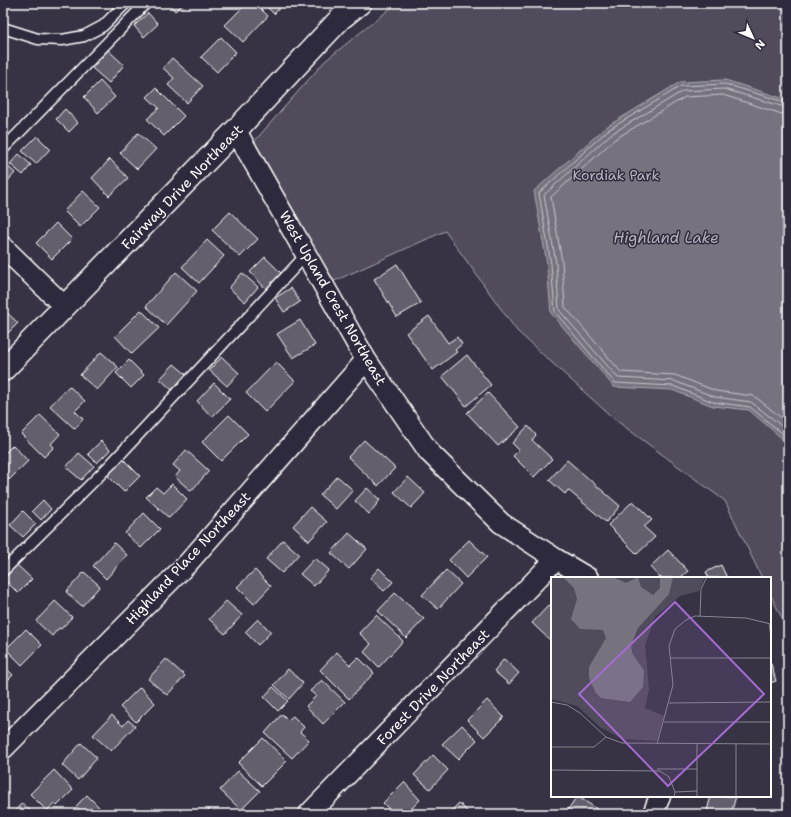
<svg xmlns="http://www.w3.org/2000/svg" width="791" height="817" font-family="'Shantell Sans',sans-serif">
<rect width="100%" height="100%" fill="#373345"/>
<filter id="ink" filterUnits="userSpaceOnUse"><feTurbulence type="fractalNoise" baseFrequency=".025" numOctaves="2"/><feDisplacementMap in="SourceGraphic" scale="8" xChannelSelector="R" yChannelSelector="G"/><feConvolveMatrix kernelMatrix="1 2 1 2 8 2 1 2 1" color-interpolation-filters="sRGB"/></filter>
<g filter="url(#ink)">
<!-- green -->
<path fill="#514c5c" stroke="#a8a6ae" d="M397 3H788V630L770 594V578H762L725 501 613 418 517 331 445 231 332 282 252 144 325 61Z"/>
<!-- water -->
<path fill="#76737f" stroke="#adabb2" d="M725 80 788 100V446L785 441 749 410 713 406 672 390 614 387 551 313 547 264 534 191 606 127 680 82Z"/>
<g fill="none" stroke-linecap="round" stroke-linejoin="round">
<!-- shore -->
<path stroke="#c8c7cc" stroke-width="1" d="M788 103 725 84 681 86 608 130 539 193 551 264 555 312 615 383 673 386 713 402 750 407 788 438
M788 108 724 89 683 91 611 134 544 195 556 263 559 310 618 378 674 381 715 397 751 402 788 431
M788 114H782L723 95 685 97 615 139 551 197 562 262 565 307 621 372 675 375 716 391 753 396 758 399 788 423"/>
</g>
<!-- building -->
<path fill="#635f6d" stroke="#fff" d="M168 3H185L175 11Z
M247 3H255L268 16 243 42 225 25Z
M263 3H284L274 14Z
M148 13 158 24 144 37 134 26Z
M221 37 236 52 217 72 201 57Z
M108 50 124 65 109 83 92 68Z
M172 58 203 86 187 103 168 85 174 78 163 68Z
M100 81 115 97 98 113 84 97Z
M156 88 184 116 164 136 147 119 159 108 147 97Z
M65 109 78 123 69 132 56 119Z
M138 133 156 149 137 169 120 153Z
M37 136 50 149 36 164 22 151Z
M19 154 31 165 23 175 10 164Z
M110 159 128 178 109 196 92 178Z
M4 163 15 173 3 186V165Z
M83 191 100 207 80 227 64 211Z
M230 212 258 239 240 257 212 230Z
M56 223 72 239 52 259 36 243Z
M207 240 224 256 199 283 182 267Z
M265 257 282 274 266 289 250 272Z
M397 264 421 303 397 317 374 279Z
M176 272 197 291 166 325 146 306Z
M242 273 258 287 245 302 229 288Z
M291 288 300 302 284 312 275 298Z
M3 309 18 323 3 338Z
M141 310 159 328 132 354 115 336Z
M429 316 448 343 457 337 462 344 455 350 457 352 433 370 406 333Z
M300 320 315 345 293 358 277 334Z
M101 352 118 367 97 390 80 375Z
M467 355 491 385 466 406 442 376Z
M222 357 239 373 227 386 209 370Z
M129 360 144 375 131 388 116 373Z
M276 362 295 381 265 412 246 393Z
M174 364 186 374 172 390 160 379Z
M214 383 230 399 212 417 197 401Z
M69 386 85 401 75 411 83 419 75 429 50 406Z
M488 393 520 427 498 446 467 413Z
M40 415 60 434 51 444 54 447 44 457 21 434Z
M229 415 248 434 221 461 202 442Z
M528 426 536 435 532 440 552 459 534 477 513 456 519 450 512 443Z
M364 440 395 468 378 486 348 457Z
M101 441 110 450 97 463 88 454Z
M13 445 28 461 9 480 3 474V455Z
M186 450 209 471 191 491 175 477 180 471 173 465Z
M79 453 94 466 81 480 66 467Z
M123 459 140 476 124 492 107 475Z
M567 460 620 506 606 522 568 490 565 494 549 480Z
M337 476 353 490 336 509 320 495Z
M408 477 425 493 411 508 394 492Z
M172 484 187 499 169 518 146 497 156 487 163 493Z
M367 488 380 500 369 514 355 501Z
M43 500 51 509 41 520 32 511Z
M633 501 652 520 644 527 655 537 637 554 608 525Z
M310 507 327 522 309 541 293 526Z
M23 511 36 524 23 537 10 525Z
M144 513 160 529 141 548 125 533Z
M349 533 367 549 349 569 331 553Z
M283 540 299 554 282 573 266 559Z
M469 540 487 557 466 578 449 560Z
M114 543 127 555 106 579 93 566Z
M668 550 688 571 680 578H660L650 567Z
M315 558 329 570 314 586 300 574Z
M17 565 32 579 18 593 4 579Z
M721 565 727 578H709L706 572Z
M379 568 393 582 384 591 370 578Z
M255 570 271 586 254 604 237 587Z
M446 570 461 584 438 609 422 595Z
M84 572 100 586 82 606 66 592Z
M395 593 424 619 406 638 378 611Z
M55 601 72 617 61 629 59 628 52 636 36 621Z
M226 601 242 615 225 634 209 619Z
M549 605 552 608V642L532 623Z
M376 615 403 641 379 667 364 652 371 644 359 633Z
M258 619 271 632 258 645 245 632Z
M26 629 42 645 22 665 6 649Z
M337 652 350 665 358 657 374 673 349 699 320 670Z
M166 659 185 676 167 695 148 679Z
M504 659 519 673 509 684 494 671Z
M770 664H771L776 681 770 683Z
M3 665 13 675 3 685Z
M288 669 303 683 289 699 274 685Z
M322 680 345 702 323 724 306 706 316 696 310 691Z
M140 687 155 703 136 722 120 707Z
M273 687 288 701 278 711 264 697Z
M487 700 504 717 484 737 467 720Z
M282 714 288 720 293 716 304 727 300 732 309 740 292 758 265 733Z
M112 715 123 726 128 720 135 726 111 751 93 735Z
M462 725 477 740 458 759 442 744Z
M263 738 287 761 262 786 238 763Z
M81 743 97 758 78 780 62 765Z
M433 755 448 770 430 789 414 775Z
M54 770 73 790 57 806 54 803 47 811 30 794Z
M238 771 260 791 241 810 220 790Z
M404 782 420 800 406 814H394L383 803Z
M87 795 99 807 92 814H84L76 806Z
M577 796 597 809 594 814H565Z
M711 796H736L731 814H706Z
M22 803 34 814H12Z
M459 803 470 814H448Z
M209 809 215 814H204Z"/>
<g fill="none" stroke-linecap="round" stroke-linejoin="round">
<defs>
<path id="lane" d="M3 28 38 39 62 40 84 36 103 26 126 3
M3 149 146 3
M3 571 111 464 306 255"/>
<path id="street" d="M236 131 366 360 429 452 501 523 556 559 588 578
M3 247 65 307
M3 749 188 563 366 360
M309 814 556 559
M653 814 660 796"/>
<path id="secondary" d="M3 370 238 128 340 19 360 3"/>
</defs>
<!-- lane casing -->
<use href="#lane" stroke="#fff" stroke-width="13"/>
<!-- street casing -->
<use href="#street" stroke="#fff" stroke-width="23"/>
<!-- secondary casing -->
<use href="#secondary" stroke="#fff" stroke-width="25"/>
<!-- lane -->
<use href="#lane" stroke="#2f2a3d" stroke-width="10"/>
<!-- street -->
<use href="#street" stroke="#2f2a3d" stroke-width="20"/>
<!-- secondary -->
<use href="#secondary" stroke="#2f2a3d" stroke-width="22"/>
</g>
</g>
<g text-anchor="middle" dominant-baseline="central" stroke-width="3" stroke-linejoin="round" paint-order="stroke">
<!-- park labels -->
<g font-size="14" fill="#b9b7be" stroke="#2f2a3d">
<text x="616" y="175">Kordiak Park</text>
</g>
<!-- street labels -->
<g font-size="14" fill="#fff" stroke="#2f2a3d">
<text transform="translate(182 187) rotate(-46)">Fairway Drive Northeast</text>
<text transform="translate(333 298) rotate(60)">West Upland Crest Northeast</text>
<text transform="translate(188 558) rotate(-47)">Highland Place Northeast</text>
<text transform="translate(433 687) rotate(-46)">Forest Drive Northeast</text>
</g>
<!-- water labels -->
<g font-size="15" font-style="italic" fill="#b4b2b9" stroke="#2f2a3d">
<text x="666" y="238">Highland Lake</text>
</g>
</g>
<!-- overview -->
<g transform="translate(551 577)">
<rect width="220" height="220" fill="#373345"/>
<path d="M0 0H154L148 14 129 19 104 40 94 68 98 112 94 131 113 139 106 164 71 162 49 150 26 129 0 122Z" fill="#514c5c"/>
<path d="M12 0H62L75 6 87 0 90 10 102 18 109 11V0H122L118 17 87 51 80 68 81 76 93 94 92 110 79 125 50 121 45 116 38 101V90L55 61 52 53 29 52 20 42 26 22 23 11Z" fill="#76737f"/>
<path fill="none" stroke="#87858f" stroke-width="1" d="M149 39 150 12 156 0M218 46 220 61M120 81H220M0 125 16 128 29 136 55 160 71 166 220 167M118 126 220 125M113 145H220M106 167 122 108 118 69 124 52 135 43 144 39 195 41 220 47M146 167V220M185 167V220M0 170H43L55 160M106 192H146M0 193 109 194 118 200 124 215M123 220 124 215 146 214"/>
<path fill="#a36bd2" fill-opacity="0.15" stroke="#a36bd2" stroke-width="2" d="M124 25 213 117 117 209 28 117Z"/>
<rect width="220" height="220" fill="none" stroke="#fff" stroke-width="2"/>
</g>
<!-- margin -->
<rect width="791" height="817" fill="none" stroke="#2f2a3d" stroke-width="16"/>
<rect x="8" y="8" width="775" height="801" fill="none" stroke="#fff" stroke-width="1.5" filter="url(#ink)"/>
<!-- north arrow -->
<g transform="translate(753 38) rotate(134)" stroke="#2f2a3d" stroke-width="3" paint-order="stroke">
<path d="M0-3L7 15L0 10L-7 15Z" fill="#ffffff"/>
<text y="-6" font-size="11" font-weight="bold" text-anchor="middle" fill="#ffffff">N</text>
</g>
</svg>
